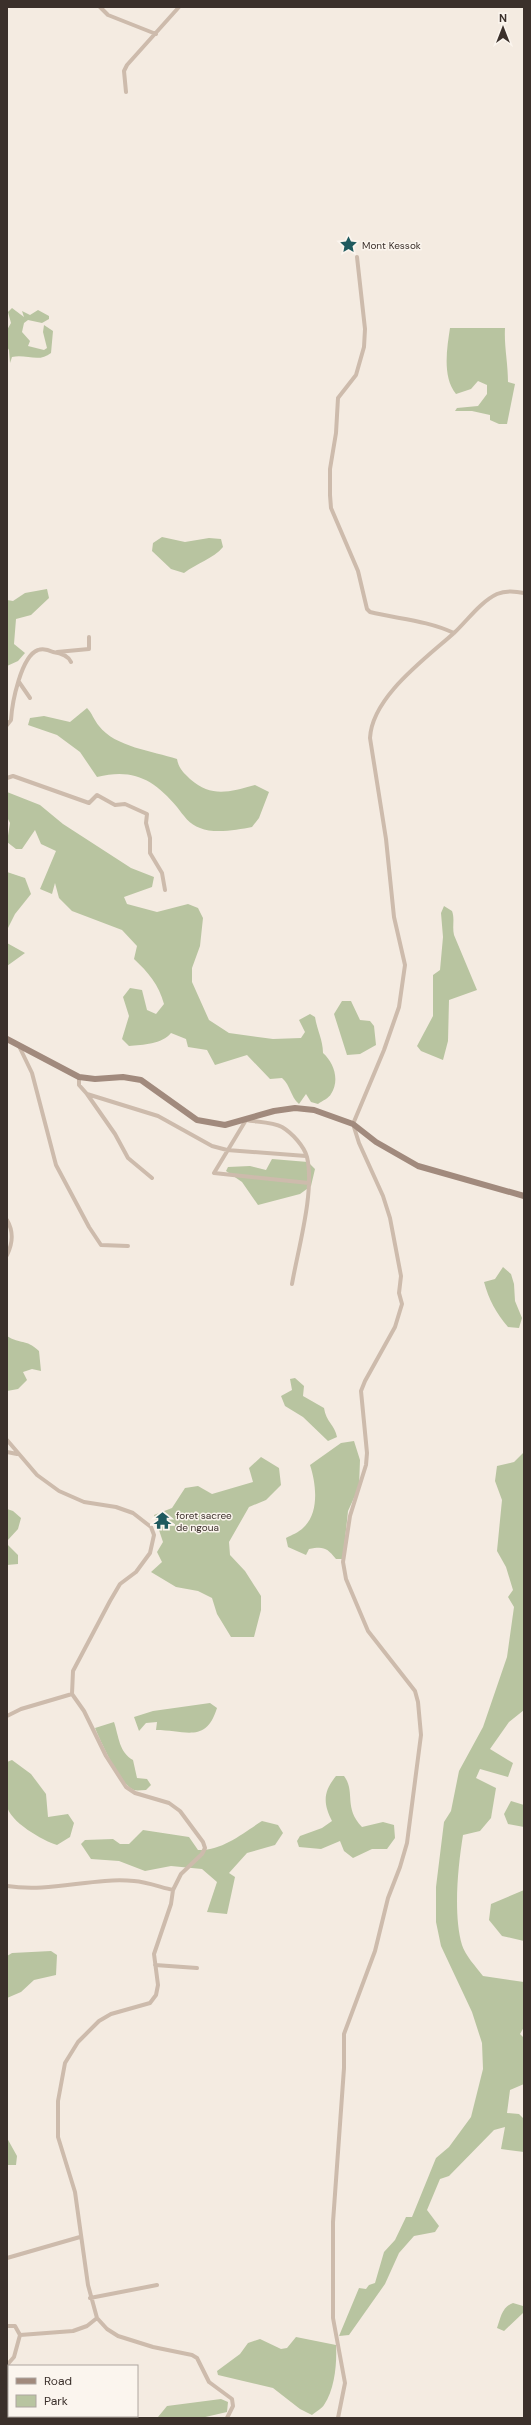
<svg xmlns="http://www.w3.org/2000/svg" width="531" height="2425" font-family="'DM Sans',sans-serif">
<rect width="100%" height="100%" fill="#f4ebe1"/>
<!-- green -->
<path fill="#b8c4a0" d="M12 308 24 317 22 311 30 315 38 310 49 316V319L42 323 28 320 24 323 22 332 30 341 28 346 44 350 47 348 43 332 44 325 53 331 51 353C39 363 27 354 12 357L10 363 9 350 7 347V330L11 323 8 312Z
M450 328H505C504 346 508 363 508 382L515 384 507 424H499L490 420V415L472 411H455L457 408 478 406 487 394V385L478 381 471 389 456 394C442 377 447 348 450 328Z
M162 537 185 542 209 538 221 539 223 547C213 559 197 563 184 573L171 569 152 551 153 543Z
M47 589 49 598 31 615 16 619 14 644 25 653 18 661 7 666V600L13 601 25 593Z
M87 708C92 713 94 720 99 726 115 747 153 751 177 759 179 769 183 772 190 779 212 798 229 792 255 785L269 792 259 818 252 827C237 830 214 834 200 828 190 825 183 815 177 807 154 780 134 768 97 777L80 752 57 735 28 725 30 718 44 716 70 722Z
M7 792 40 805 63 824 131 868 154 877 152 887 124 897 127 904 157 912 188 904 198 908 203 918 200 946 192 968V982L209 1020 229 1033 273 1039 301 1038 305 1032 299 1020 310 1014 315 1017C317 1030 323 1040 323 1053 334 1063 340 1080 331 1094 329 1098 322 1101 318 1104L311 1102 306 1094 299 1104C290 1096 291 1086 282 1078L270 1079 247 1055 215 1065 207 1050 188 1047 186 1039 171 1033C162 1044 143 1045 129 1046L122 1039 129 1016 123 997 130 988 142 990 147 1010 156 1014 164 1004C159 985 148 972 134 959L137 946 122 930 72 911 59 898 55 883 52 894 40 889 56 851 41 844 35 830 22 849H16L7 842 10 823 7 817Z
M7 872 25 878 31 894 15 914 7 930Z
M444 906 452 911C455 919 452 926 454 935L477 990 449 1000 448 1041 443 1060 421 1051 417 1046 433 1016V975L440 970 443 937 441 913Z
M7 943 25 953 7 966Z
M342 1001H351L360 1020 370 1021 374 1026 376 1045 360 1054 347 1055 334 1014Z
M272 1159 308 1162 315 1169 311 1186 300 1194 258 1205 242 1182 226 1171 228 1167 250 1166 266 1170Z
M503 1267 511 1274 514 1284 515 1301 522 1318 519 1328 508 1327C496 1313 489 1300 484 1282L495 1279Z
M7 1336C21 1345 25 1338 39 1351L41 1371 32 1369 23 1372 27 1380 18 1389 7 1391Z
M295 1378 304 1386 303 1396 324 1408C326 1422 335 1425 337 1437L328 1441 303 1417 285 1406 281 1396 292 1390 290 1379Z
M354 1441 360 1460 359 1487 348 1511 343 1559H336C327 1548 324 1546 309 1549L306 1555 288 1547 286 1538C292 1535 299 1532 303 1528 320 1513 316 1483 310 1465L341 1443Z
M524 1452V1710L509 1722 490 1749 513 1763 508 1777 480 1769 476 1778 496 1788 491 1818 480 1831 463 1835C458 1866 453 1914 462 1945 465 1955 476 1967 483 1976L524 1982V2027L520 2034 524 2038V2084L510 2090 507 2113 519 2114 524 2119V2152L501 2149 505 2127 494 2130 449 2176 440 2179 427 2210 439 2226 435 2232 414 2236 399 2253 385 2284 349 2335 339 2336 359 2288 366 2289 369 2285 375 2283 384 2252 395 2240 406 2217H412L436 2158 449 2147 471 2117 483 2069 482 2043 472 2012 441 1946 436 1922V1887L444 1822 451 1811 459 1771 483 1727 507 1657 514 1607 508 1597 513 1590 506 1567 497 1551 502 1500 495 1481 497 1466 514 1462Z
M261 1457 279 1468 281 1485 266 1500 249 1507 229 1542 230 1555 245 1571 261 1596V1610L254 1637H231L217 1614 212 1598 198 1591 176 1587 151 1572 162 1562 157 1552 163 1542 154 1515 172 1508 185 1488 198 1486 212 1494 253 1482 249 1468Z
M7 1509 13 1511 21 1518 18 1529 7 1541Z
M7 1544 18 1555V1564L7 1565Z
M210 1703 217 1708C206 1744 185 1730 156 1730L157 1722 146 1723 139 1731 134 1717 153 1711Z
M114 1722C119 1737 119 1752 133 1760L137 1778 147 1779 151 1785 146 1790C142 1790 137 1791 134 1790 120 1785 101 1742 95 1728Z
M12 1760 31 1774 46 1794 48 1817 68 1814 74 1823 70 1837 57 1845C43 1841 9 1821 7 1806 5 1791 7 1776 7 1762Z
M336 1776H344C356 1792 343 1807 362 1827L383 1822 394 1825 395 1838 387 1849H372L353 1858 344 1851 340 1841 321 1849 299 1847 297 1841 300 1836 322 1828 332 1821C323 1803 323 1792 336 1776Z
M511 1801 524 1805V1827L508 1824 504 1814Z
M262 1821 278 1825 283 1833 275 1845 247 1853 229 1873 235 1877 227 1914 207 1912 217 1882 202 1869 171 1866 145 1871 119 1861 91 1859 81 1844 85 1840 113 1839 120 1844H129L143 1830 189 1837 198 1850C222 1851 243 1833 262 1821Z
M524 1890V1941L502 1936 489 1920 491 1904Z
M51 1951 57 1955 56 1975 34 1980 21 1992 7 1998V1956L12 1953Z
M7 2138 17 2156 16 2165H7Z
M513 2303 523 2306V2313L504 2331 497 2328C501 2317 502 2307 513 2303Z
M296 2337 336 2345C337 2363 335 2389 324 2405 322 2408 316 2412 312 2415L300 2409 273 2388 218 2375 217 2371 240 2354 248 2343 260 2339 281 2349 287 2348Z
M221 2399 228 2402 227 2412 201 2418 158 2417 167 2406Z"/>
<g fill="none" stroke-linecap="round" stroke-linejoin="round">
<!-- street -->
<path stroke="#cdbbac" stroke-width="4" d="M100 7 108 15 156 34
M126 92 124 71 127 65 179 7
M357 257 365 329 364 347 356 375 338 398 336 433 330 469V495L331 508 358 571 367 609 370 612C398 619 426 620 454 633
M57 652 89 649V637
M19 682 30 698
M7 725 11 720C12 703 21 656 38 650 43 648 49 650 53 652 60 653 68 655 71 662
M7 778 13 776 89 803 97 795 115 805 125 804 147 814 146 823 150 838V853L162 873 165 890
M18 1044 32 1073 56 1165 89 1227 101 1245 128 1246
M79 1077V1085L87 1094 158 1116 212 1146 227 1150 306 1156
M87 1094 115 1134 128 1158 152 1178
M7 1220C14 1232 13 1243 7 1255
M292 1284C298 1249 315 1191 307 1157 304 1146 292 1133 282 1127 273 1122 257 1122 246 1120L214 1173 309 1183
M7 1440 37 1475 59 1491 84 1502 116 1507 133 1513 151 1527 154 1535 150 1553 136 1572 120 1584 110 1601 73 1671 72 1694 84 1711 106 1756 126 1787 135 1793 169 1803 180 1811 203 1842 205 1848 202 1854 181 1874 173 1890 171 1904 154 1954 158 1985 156 1995 150 2003 111 2014 99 2021 78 2042 65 2063 58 2101V2137L75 2192 88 2285 97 2318 107 2329 118 2336 153 2347 192 2355 197 2358 209 2382 232 2399 233 2406 227 2418
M7 1452 17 1454
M7 1716 21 1709 72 1694
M7 1886C51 1893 92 1877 134 1881 147 1882 160 1887 173 1890
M155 1965 197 1968
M7 2258 80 2237
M90 2298 157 2285
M7 2326H15L20 2335
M7 2365 14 2357 20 2335 73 2331 87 2326 97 2318
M338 2418 345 2383 333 2318V2222L344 2068V2034L375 1951 388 1898 400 1867 407 1843 421 1735 418 1702 415 1691 368 1631 346 1579 343 1562 350 1516 366 1465 367 1453 361 1391 365 1381 395 1327 402 1304 399 1293 401 1276 390 1218 383 1196 359 1143 353 1124 384 1050 399 1007 405 965 394 917 386 839 370 738C372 697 425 659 454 633 467 621 480 602 497 594 506 590 515 591 524 593"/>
<!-- secondary -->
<path stroke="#a18a7d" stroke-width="6" d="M7 1039 79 1077 95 1079 123 1077 141 1080 197 1120 225 1125 274 1111 295 1108 314 1110 353 1124 376 1142 418 1166 524 1196"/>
</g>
<!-- icons -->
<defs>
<symbol id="sight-bare" viewBox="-9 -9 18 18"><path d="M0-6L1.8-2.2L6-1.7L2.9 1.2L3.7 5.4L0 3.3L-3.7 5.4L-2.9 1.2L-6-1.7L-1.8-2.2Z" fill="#1f5a5e" stroke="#fbf5ee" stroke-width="2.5" paint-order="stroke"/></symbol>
<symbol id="temple-bare" viewBox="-9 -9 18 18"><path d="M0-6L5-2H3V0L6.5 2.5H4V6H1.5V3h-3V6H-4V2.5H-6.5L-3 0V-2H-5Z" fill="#1f5a5e" stroke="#fbf5ee" stroke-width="2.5" paint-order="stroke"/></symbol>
</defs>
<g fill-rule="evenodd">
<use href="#sight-bare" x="336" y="232" width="25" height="25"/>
<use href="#temple-bare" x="150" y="1508" width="25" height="25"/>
</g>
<g text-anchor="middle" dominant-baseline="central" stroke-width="3" stroke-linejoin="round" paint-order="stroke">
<!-- poi labels -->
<g font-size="10" fill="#3b302b" stroke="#fbf5ee" text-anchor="start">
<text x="362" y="245">Mont Kessok</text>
<text x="176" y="1515">foret sacree<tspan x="176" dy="12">de ngoua</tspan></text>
</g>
</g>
<!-- border -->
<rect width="531" height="2425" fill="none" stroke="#3b302b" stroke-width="16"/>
<!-- legend -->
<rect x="8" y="2365" width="130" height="52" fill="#fbf5ee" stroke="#aea6a0"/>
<rect x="16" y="2378" width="20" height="6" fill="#a18a7d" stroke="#aea6a0"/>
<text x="44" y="2385" font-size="12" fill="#3b302b">Road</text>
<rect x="16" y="2395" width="20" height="12" fill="#b8c4a0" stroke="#aea6a0"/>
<text x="44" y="2405" font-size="12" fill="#3b302b">Park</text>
<!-- north arrow -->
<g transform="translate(503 28)" stroke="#fbf5ee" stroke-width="3" paint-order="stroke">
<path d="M0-3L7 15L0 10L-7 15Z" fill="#3b302b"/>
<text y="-6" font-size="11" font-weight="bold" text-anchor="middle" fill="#3b302b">N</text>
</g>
</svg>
